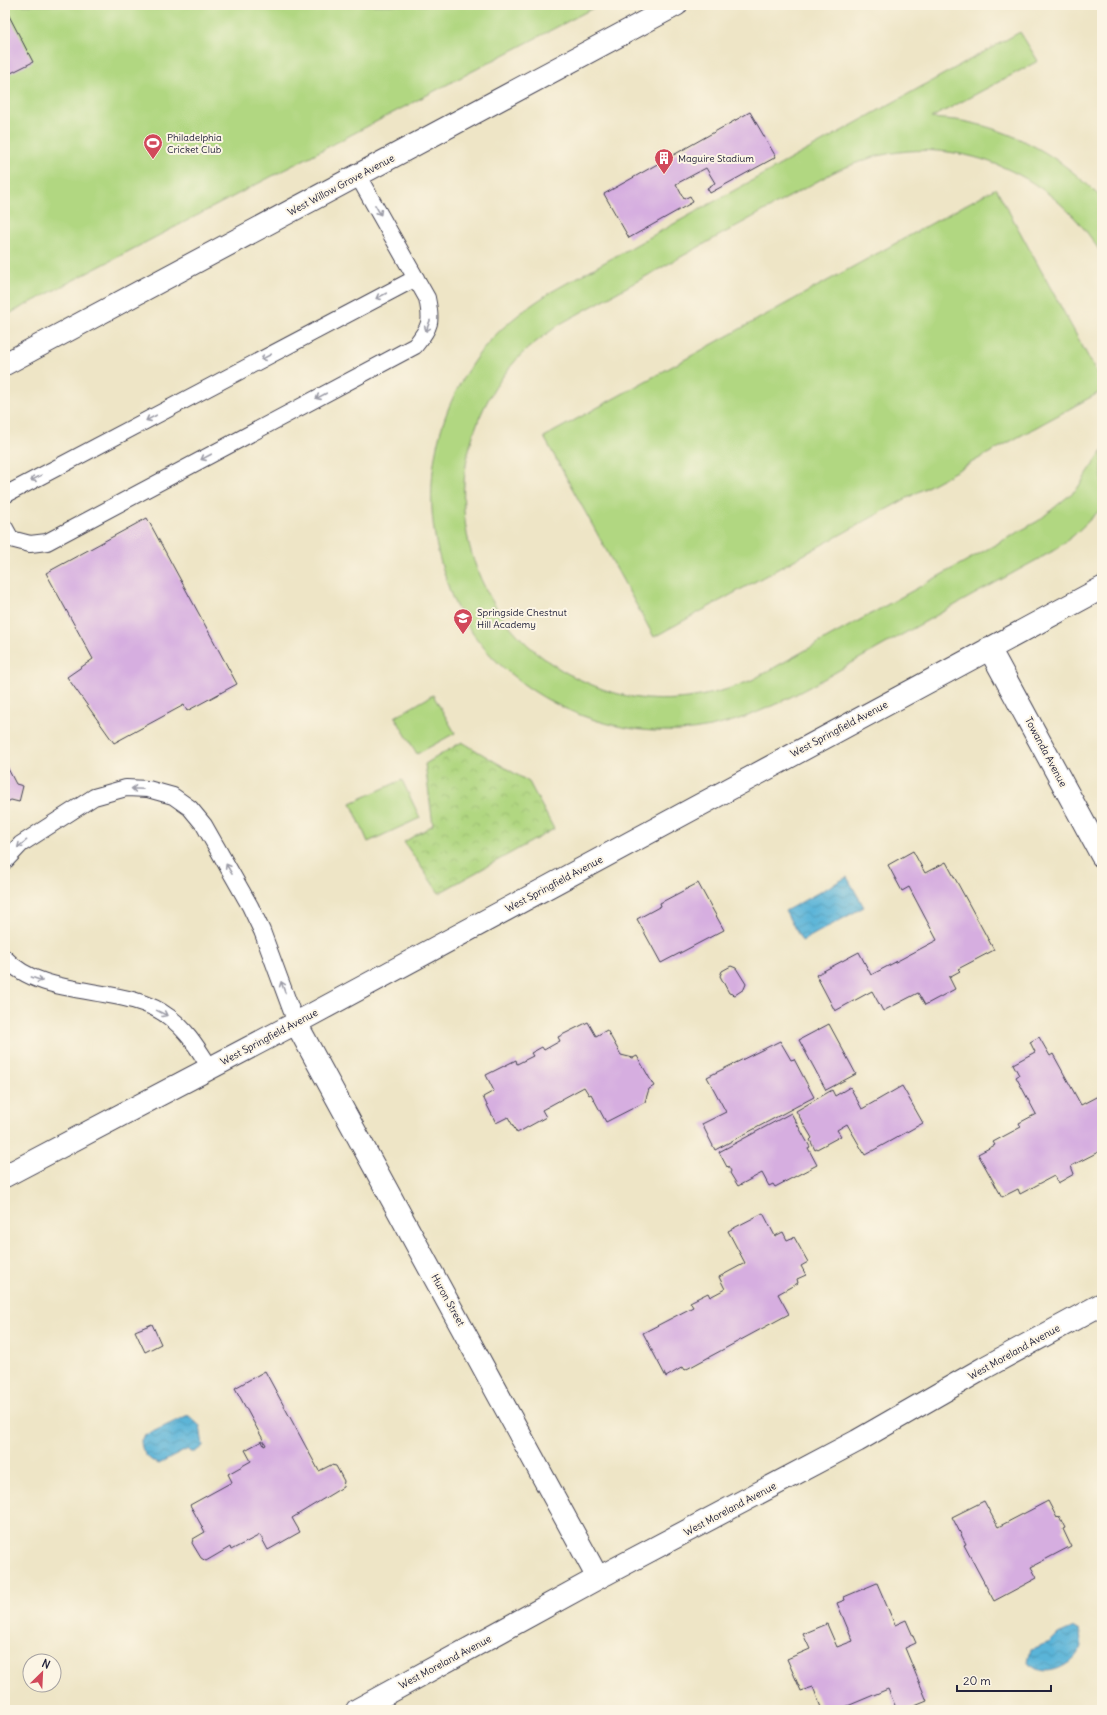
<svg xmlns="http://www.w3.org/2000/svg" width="1107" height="1715" font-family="Delius,sans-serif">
<defs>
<pattern id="park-crowns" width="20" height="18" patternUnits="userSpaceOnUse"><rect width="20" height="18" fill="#b1d781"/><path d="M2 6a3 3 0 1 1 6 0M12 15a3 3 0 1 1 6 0" fill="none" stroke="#98b870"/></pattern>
<pattern id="water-waves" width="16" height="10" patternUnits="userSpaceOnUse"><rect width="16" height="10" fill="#5ab4d8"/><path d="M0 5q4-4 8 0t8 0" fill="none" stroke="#4a92b0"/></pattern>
</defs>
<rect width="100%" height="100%" fill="#fcf5e5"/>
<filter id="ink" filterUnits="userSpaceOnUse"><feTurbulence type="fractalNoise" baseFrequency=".025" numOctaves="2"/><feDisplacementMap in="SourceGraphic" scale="8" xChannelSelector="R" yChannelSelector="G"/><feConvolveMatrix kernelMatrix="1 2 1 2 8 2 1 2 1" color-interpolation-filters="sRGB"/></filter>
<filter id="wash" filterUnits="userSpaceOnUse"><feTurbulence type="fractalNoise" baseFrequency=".012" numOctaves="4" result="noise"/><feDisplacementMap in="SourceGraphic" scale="16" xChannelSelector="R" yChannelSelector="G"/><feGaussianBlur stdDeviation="0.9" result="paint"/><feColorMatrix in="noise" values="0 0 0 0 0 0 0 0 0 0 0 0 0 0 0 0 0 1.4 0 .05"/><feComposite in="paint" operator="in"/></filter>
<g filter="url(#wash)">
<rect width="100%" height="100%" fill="#eee5c6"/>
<!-- park -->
<path fill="url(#park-crowns)" stroke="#6a7c5e" d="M462 742 529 782 554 829 439 893 404 842 433 825 425 764Z"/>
<!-- pitch -->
<path fill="#b1d781" stroke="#6a7c5e" d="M5 5H599L5 316Z
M1020 32 1038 61 931 118C939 119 948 119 956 120 1014 129 1062 157 1102 199V255C1057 177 963 133 874 157 860 161 847 167 834 172L560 324C543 337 524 349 511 366 423 472 462 633 590 684 608 692 627 697 647 699 683 702 719 694 752 680L1038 521 1077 489 1102 451V508L1073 536 1053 551C993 584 933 617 873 651 813 684 751 727 680 731 591 736 499 688 457 608 451 597 448 585 444 573 420 500 431 421 476 358 496 330 523 310 551 292Z
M996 188 1102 382V391L654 637 544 437Z
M433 695 455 733 417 754 395 717Z
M402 780 420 818 368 842 351 803Z"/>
<!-- water -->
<path fill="url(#water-waves)" stroke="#3e6b8a" d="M847 877 864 907 802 941 785 911Z
M188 1415 200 1426 203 1446 195 1452H191L188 1449 159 1464C148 1460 141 1452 141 1440L144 1436Z
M1074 1627 1079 1630C1080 1635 1082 1642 1081 1646 1076 1666 1040 1682 1028 1661L1031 1649 1050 1642 1058 1634Z"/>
<g id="blocks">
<!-- building -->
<path fill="#d6aee0" d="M5 8 33 62 5 76Z
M750 112 776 157 710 193 707 188 715 183 706 168 676 184 684 199 690 196 693 202 629 238 604 194Z
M147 518 237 684 187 711 184 705 114 743 67 677 93 659 46 573Z
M5 763 16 784 23 786 19 802 11 800 5 803Z
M913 851 925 873 946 862 994 950 958 969 960 971 949 977 955 989 925 1005 918 993 883 1011 872 991 835 1011 816 975 859 952 871 975 937 940 909 887 902 891 888 865Z
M698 883 724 930 661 963 637 919 661 906 660 903Z
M731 966 736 968 746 984 744 989 735 995 729 993 720 976 722 971Z
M588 1022 596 1036 607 1030 621 1055 633 1058 637 1056 654 1086 649 1089 645 1102 606 1122 591 1094 589 1095 584 1087 542 1110 546 1117 517 1133 508 1117 496 1123 483 1097 494 1091 486 1075 516 1060 517 1064 533 1056 531 1053 542 1047 544 1050 560 1041 558 1037Z
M829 1024 856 1074 826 1090 799 1040Z
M1039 1037 1050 1056 1053 1054 1081 1105 1098 1096 1102 1104V1150L1071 1166 1074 1174 1058 1183 1054 1176 1020 1194 1018 1189 1002 1197 978 1154 995 1145 993 1142 1021 1127 1019 1123 1036 1114 1016 1077 1019 1075 1013 1064 1035 1052 1030 1042Z
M780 1041 791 1060 794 1059 814 1097 715 1150 702 1124 726 1112 707 1077Z
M902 1086 923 1123 865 1155 847 1124 837 1130 841 1136 815 1150 810 1140 812 1138 796 1111 832 1090 835 1096 850 1087 862 1109Z
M791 1113 810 1147 808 1148 817 1165 775 1187 773 1184 769 1186 762 1173 738 1186 730 1173 731 1171 728 1166 727 1167 719 1152Z
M763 1213 775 1236 783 1232 787 1240 794 1237 808 1262 801 1266 806 1275 797 1279 798 1283 778 1294 789 1314 685 1370 683 1367 666 1377 643 1333 693 1307 690 1302 708 1293 710 1297 725 1289 719 1277 745 1263 728 1231Z
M152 1324 161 1344 145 1352 135 1331Z
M265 1371 319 1471 331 1465 336 1466 344 1481 343 1487 292 1518 300 1532 268 1550 260 1535 231 1550 230 1547 206 1561 201 1558 192 1543 193 1539 205 1532 190 1505 232 1482 228 1474 251 1461 245 1450 262 1441 264 1446 266 1445 235 1388Z
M984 1501 998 1527 1048 1501 1057 1518 1059 1516 1065 1528 1063 1529 1071 1546 1031 1567 1037 1578 994 1601 964 1545 966 1544 952 1517Z
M877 1583 895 1625 906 1620 916 1643 905 1648 927 1701 905 1710H897L888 1689 838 1710H822L813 1687 801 1691 787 1659 810 1649 803 1634 827 1624 837 1647 853 1641 837 1603 845 1600 844 1597Z"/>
</g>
</g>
<g filter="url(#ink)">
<use href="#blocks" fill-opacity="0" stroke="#413f50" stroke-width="1"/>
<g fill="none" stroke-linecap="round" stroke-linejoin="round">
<defs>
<path id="lane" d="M5 495 416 278
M5 528 11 539 30 544 47 542 415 346C431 326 432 322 427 298L358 176
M5 861 21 844 94 797 126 788 148 789 173 796 190 808 204 825 250 906 262 931 296 1023
M5 958C44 1001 126 983 169 1017 188 1031 198 1049 211 1069"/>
<path id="street" d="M5 364 676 5
M989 648 1102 856
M296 1023 598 1578
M5 1176 296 1023 1102 588
M357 1710 598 1578 857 1441 984 1368 1102 1304"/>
</defs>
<!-- lane casing -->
<use href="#lane" stroke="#413f50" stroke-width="18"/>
<!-- street casing -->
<use href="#street" stroke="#413f50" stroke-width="24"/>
<!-- lane -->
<use href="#lane" stroke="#fff" stroke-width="16"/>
<!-- street -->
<use href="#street" stroke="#fff" stroke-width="22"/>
</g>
<!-- one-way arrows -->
<defs><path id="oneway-shaft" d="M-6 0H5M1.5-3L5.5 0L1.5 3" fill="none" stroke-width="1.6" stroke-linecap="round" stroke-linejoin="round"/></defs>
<g stroke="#9c9ca7">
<use href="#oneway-shaft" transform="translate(378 210) rotate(60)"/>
<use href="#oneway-shaft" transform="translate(381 296) rotate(152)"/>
<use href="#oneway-shaft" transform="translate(428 326) rotate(110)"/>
<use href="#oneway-shaft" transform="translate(266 357) rotate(152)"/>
<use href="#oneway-shaft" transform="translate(321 396) rotate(152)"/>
<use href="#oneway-shaft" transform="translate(151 418) rotate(152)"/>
<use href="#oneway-shaft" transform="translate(206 457) rotate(152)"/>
<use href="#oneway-shaft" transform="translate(36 478) rotate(152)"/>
<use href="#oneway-shaft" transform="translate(137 789) rotate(-177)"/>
<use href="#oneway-shaft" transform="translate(22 844) rotate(141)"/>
<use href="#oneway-shaft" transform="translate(229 869) rotate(-120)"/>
<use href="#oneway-shaft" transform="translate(37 979) rotate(20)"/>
<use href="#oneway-shaft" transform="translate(283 987) rotate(-110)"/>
<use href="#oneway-shaft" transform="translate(162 1013) rotate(26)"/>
</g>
</g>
<!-- icons -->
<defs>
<symbol id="stadium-pin" viewBox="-11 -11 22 30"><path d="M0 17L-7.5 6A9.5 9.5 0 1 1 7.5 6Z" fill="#d1495b" stroke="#fcf5e5"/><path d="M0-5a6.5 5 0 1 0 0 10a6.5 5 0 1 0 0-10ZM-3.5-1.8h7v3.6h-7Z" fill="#fff"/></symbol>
<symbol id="building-pin" viewBox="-11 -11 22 30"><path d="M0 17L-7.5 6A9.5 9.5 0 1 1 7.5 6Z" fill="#d1495b" stroke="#fcf5e5"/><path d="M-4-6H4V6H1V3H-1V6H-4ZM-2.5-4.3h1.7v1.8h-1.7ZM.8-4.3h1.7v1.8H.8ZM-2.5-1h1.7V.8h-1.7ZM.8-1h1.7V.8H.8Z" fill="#fff"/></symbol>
<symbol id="school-pin" viewBox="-11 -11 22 30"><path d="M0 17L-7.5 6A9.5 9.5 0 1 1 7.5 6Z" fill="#d1495b" stroke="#fcf5e5"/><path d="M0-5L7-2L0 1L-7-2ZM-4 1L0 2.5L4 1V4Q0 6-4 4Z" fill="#fff"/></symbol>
</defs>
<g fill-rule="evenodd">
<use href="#stadium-pin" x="142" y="132" width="22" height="30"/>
<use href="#building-pin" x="653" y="147" width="22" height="30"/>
<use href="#school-pin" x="452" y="607" width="22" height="30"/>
</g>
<g text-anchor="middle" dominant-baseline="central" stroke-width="4" stroke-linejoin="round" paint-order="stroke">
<!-- poi labels -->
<g font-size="10" fill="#22223b" stroke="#fcf5e5" text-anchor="start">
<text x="167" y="137">Philadelphia<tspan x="167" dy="12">Cricket Club</tspan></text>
<text x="678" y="158">Maguire Stadium</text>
<text x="477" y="612">Springside Chestnut<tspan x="477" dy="12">Hill Academy</tspan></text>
</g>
<!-- street labels -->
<g font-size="10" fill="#22223b" stroke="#fcf5e5">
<text transform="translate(341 185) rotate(-28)">West Willow Grove Avenue</text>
<text transform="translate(839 729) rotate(-28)">West Springfield Avenue</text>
<text transform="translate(1046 752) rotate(62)">Towanda Avenue</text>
<text transform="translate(554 884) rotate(-28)">West Springfield Avenue</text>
<text transform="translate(269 1037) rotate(-28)">West Springfield Avenue</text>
<text transform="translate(448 1300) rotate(61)">Huron Street</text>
<text transform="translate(1014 1352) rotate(-29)">West Moreland Avenue</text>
<text transform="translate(730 1509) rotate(-28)">West Moreland Avenue</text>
<text transform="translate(445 1662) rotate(-28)">West Moreland Avenue</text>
</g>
</g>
<!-- margin -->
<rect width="1107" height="1715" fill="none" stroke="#fcf5e5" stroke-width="20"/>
<!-- north arrow -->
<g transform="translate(42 1673) rotate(24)"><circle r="19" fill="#fcf5e5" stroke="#a5a1a1"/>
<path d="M0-3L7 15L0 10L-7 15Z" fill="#d1495b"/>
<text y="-6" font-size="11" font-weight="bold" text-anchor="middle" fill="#22223b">N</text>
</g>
<!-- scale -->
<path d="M957 1685v6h94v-6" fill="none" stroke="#22223b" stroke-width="2"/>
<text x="963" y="1685" font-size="12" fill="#22223b" stroke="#fcf5e5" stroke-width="3" paint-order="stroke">20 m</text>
</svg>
